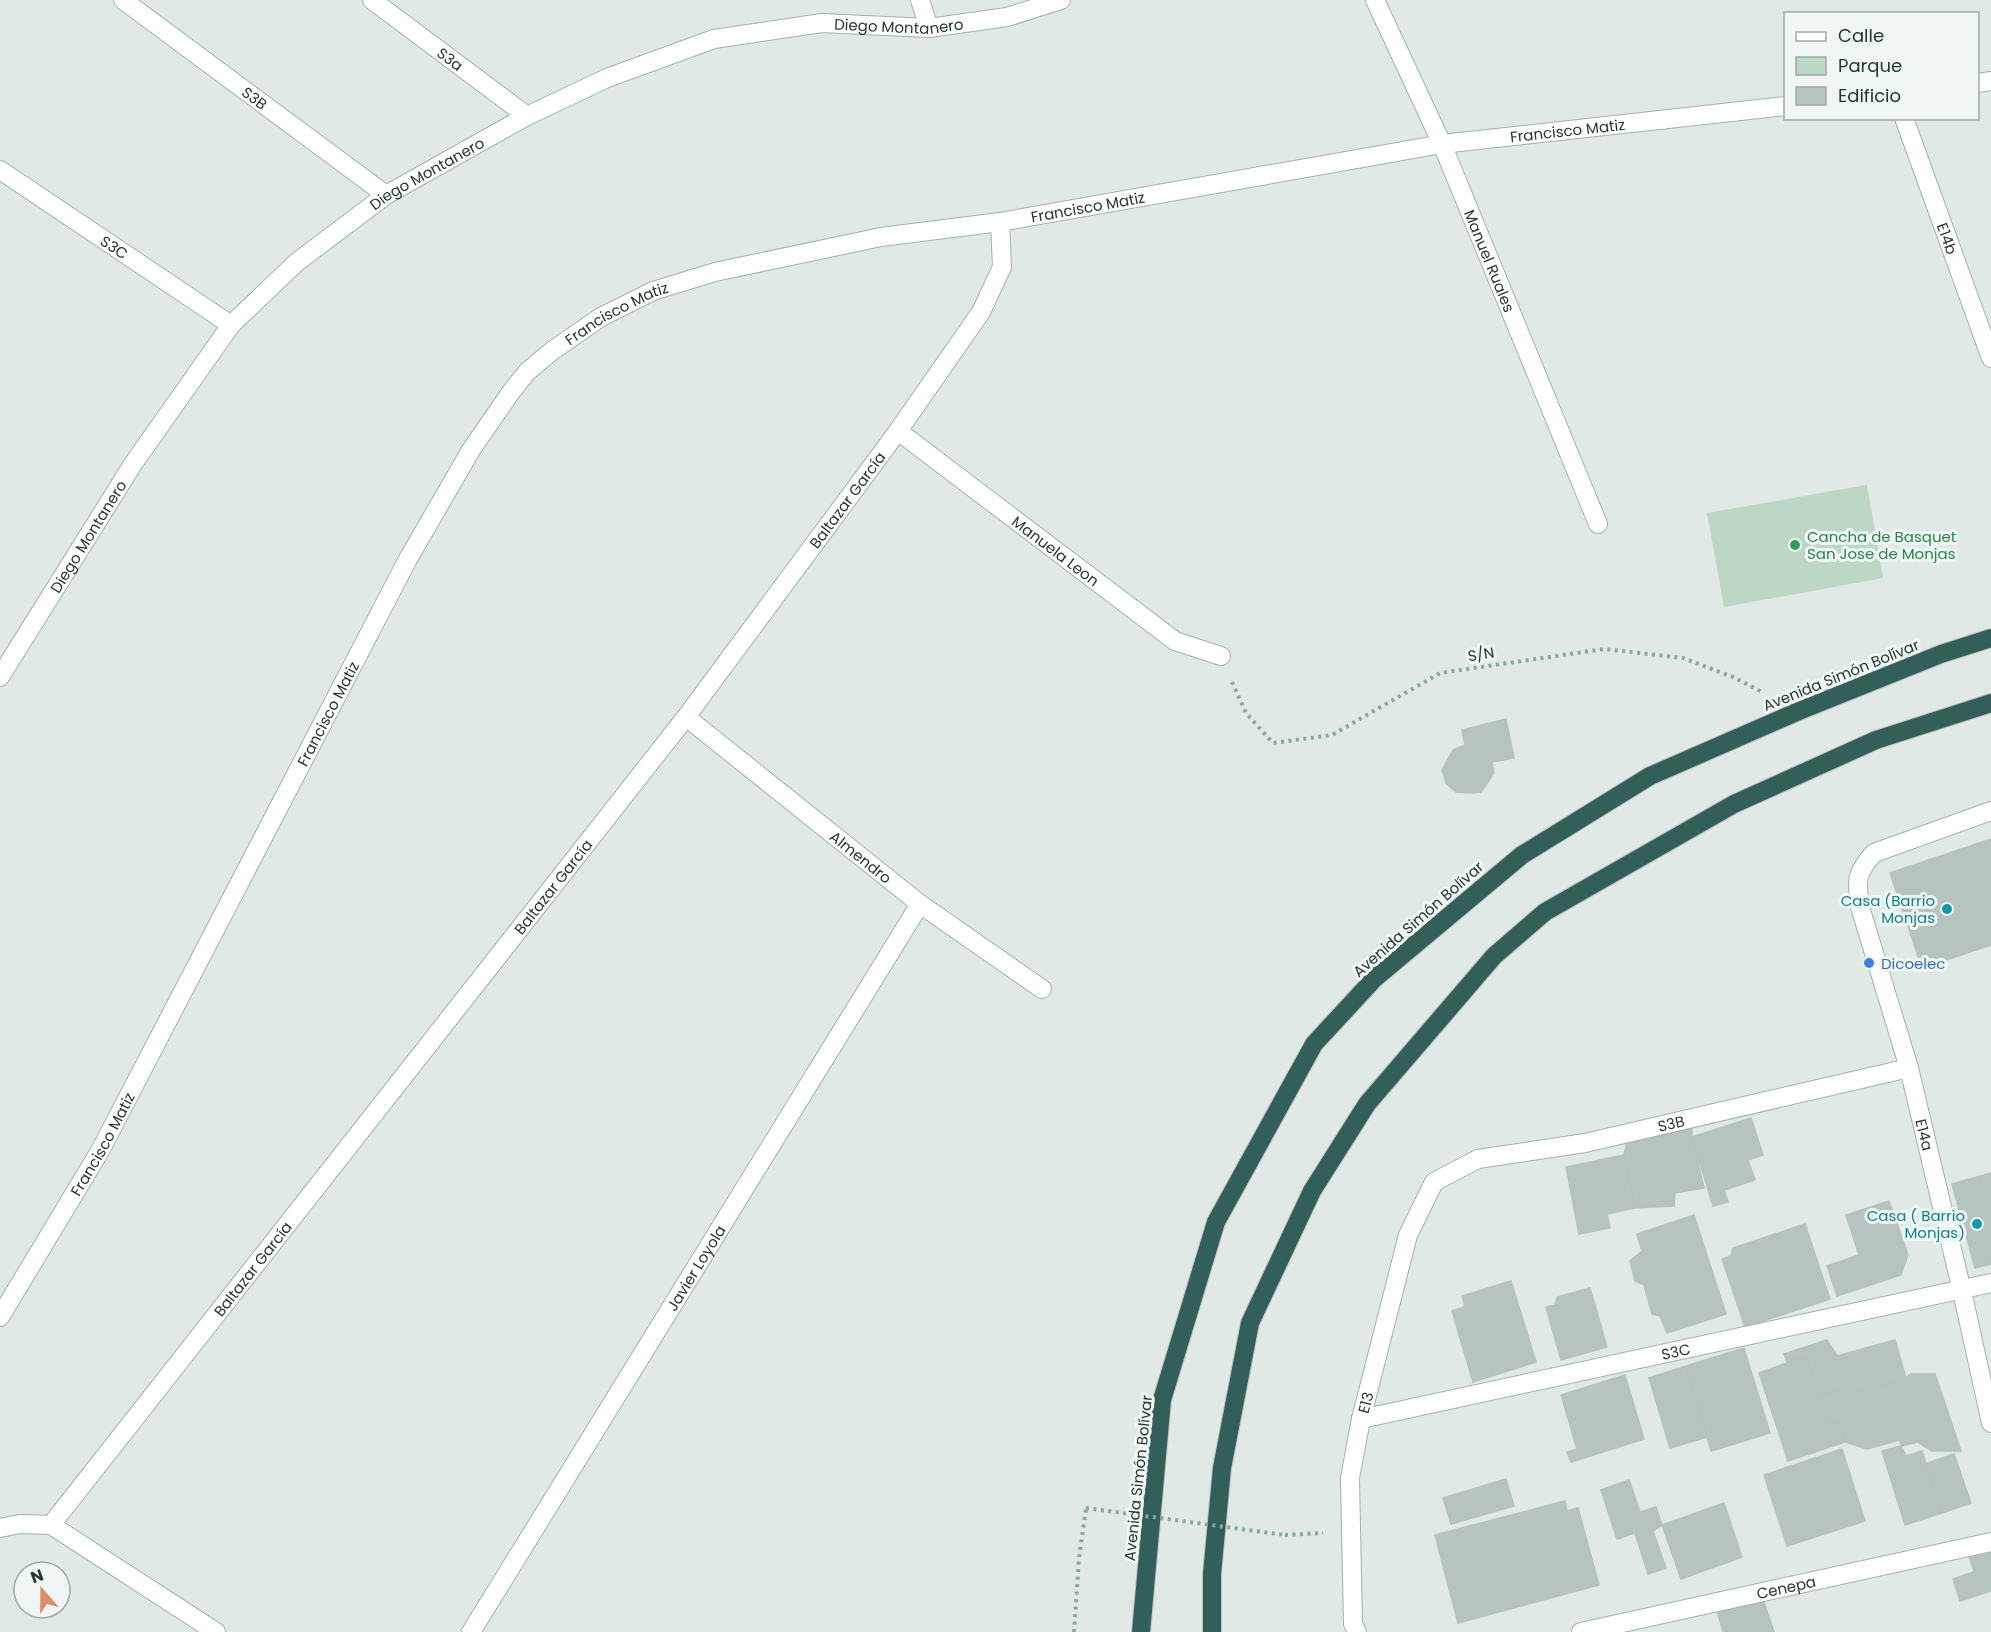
<svg xmlns="http://www.w3.org/2000/svg" width="1991" height="1632" font-family="Poppins,sans-serif">
<rect width="100%" height="100%" fill="#e0e9e6"/>
<!-- green -->
<path fill="#bcd7c5" d="M1867 485 1883 578 1724 607 1707 513Z"/>
<!-- building -->
<path fill="#b6c3bf" stroke="#b4c2bd" stroke-width="1.5" d="M1506 719 1514 758 1492 762 1494 773 1481 792 1470 793 1456 792 1446 783 1442 770 1453 750 1465 745 1462 730Z
M1991 839V945L1922 968 1890 873Z
M1751 1118 1763 1155 1748 1160 1755 1180 1724 1190 1728 1202 1713 1206 1692 1137Z
M1692 1129V1137L1704 1188 1675 1193 1674 1206 1635 1208 1624 1155 1627 1142Z
M1624 1155 1635 1208 1607 1214 1610 1228 1579 1234 1566 1167Z
M1991 1173V1264L1975 1268 1952 1184Z
M1889 1201 1908 1255 1901 1275 1837 1296 1827 1266 1859 1255 1846 1215Z
M1694 1215 1726 1314 1667 1333 1660 1316 1652 1314 1644 1285 1635 1281 1630 1261 1642 1251 1637 1234Z
M1805 1224 1830 1299 1745 1327 1722 1259 1731 1256 1733 1248Z
M1511 1281 1536 1362 1473 1382 1452 1311 1465 1307 1462 1296Z
M1590 1288 1607 1347 1561 1360 1546 1307 1555 1305 1557 1297Z
M1827 1340 1837 1356 1895 1340 1906 1378 1861 1391 1852 1386 1819 1397 1806 1356 1787 1362 1784 1354Z
M1744 1348 1770 1433 1711 1451 1686 1366Z
M1806 1356 1828 1425 1838 1421 1845 1442 1788 1461 1759 1373Z
M1686 1366 1708 1437 1670 1448 1649 1378Z
M1911 1374H1935L1961 1451H1932L1918 1442 1901 1446 1900 1440 1867 1449 1845 1442 1838 1421 1828 1425 1819 1397 1852 1386 1861 1391 1906 1378Z
M1625 1375 1644 1439 1571 1462 1567 1452 1577 1449 1561 1395Z
M1901 1446 1906 1456 1922 1451 1942 1513 1905 1525 1882 1451Z
M1842 1449 1865 1521 1787 1546 1764 1475Z
M1954 1454 1971 1503 1942 1513 1925 1464Z
M1506 1479 1514 1506 1451 1524 1443 1498Z
M1629 1480 1640 1512 1656 1507 1662 1525 1653 1531 1666 1568 1648 1574 1635 1533 1617 1539 1601 1490Z
M1565 1501 1567 1511 1578 1508 1599 1585 1458 1623 1435 1535Z
M1724 1503 1742 1557 1681 1579 1662 1525Z
M1991 1534V1591L1960 1601 1953 1579 1974 1572 1965 1543Z
M1762 1596 1774 1632H1723L1717 1611Z"/>
<g fill="none" stroke-linecap="round" stroke-linejoin="round">
<defs>
<g id="minor">
<path id="s1" d="M123 0 386 195"/>
<path id="s2" d="M372 0 527 116"/>
<path d="M920 0 929 28"/>
<path id="s3" d="M1375 0 1442 144 1598 524"/>
<path d="M1978 83 1991 81"/>
<path id="s4" d="M1904 118 1991 358"/>
<path id="s5" d="M0 170 231 325"/>
<path id="s6" d="M898 431 1175 641 1221 656"/>
<path id="s7" d="M0 677 133 464 231 325 297 262 386 195 527 116 607 78 714 39 822 23 929 28 1007 17 1061 0"/>
<path id="s8" d="M686 717 920 904 1042 989"/>
<path id="s9" d="M1991 811 1874 853C1856 873 1856 880 1860 907L1909 1068 1962 1291 1991 1423"/>
<path id="s10" d="M0 1317 100 1151 408 559 471 450 511 392 527 372 552 351 601 317 653 291 715 272 881 237 1000 222 1442 144 1786 106"/>
<path id="s11" d="M1361 1419 1991 1283"/>
<path id="s12" d="M51 1525 686 717 898 431 981 312 1002 267 1000 222"/>
<path d="M0 1528 20 1524 51 1525 216 1632"/>
<path id="s13" d="M471 1632 920 904"/>
<path id="s14" d="M1357 1632 1353 1624 1350 1478 1361 1419 1408 1235 1434 1182 1478 1159 1585 1143 1909 1068"/>
<path id="s15" d="M1581 1632 1991 1542"/>
</g>
<path id="highway" d="M1141 1632 1162 1400 1216 1222 1314 1044 1375 978 1522 855 1650 776 1799 711 1941 654 1991 638
M1212 1632V1574L1222 1468 1250 1323 1312 1191 1367 1104 1494 956 1545 912 1734 804 1876 740 1991 703"/>
</defs>
<!-- minor casing -->
<use href="#minor" stroke="#a4b0ad" stroke-width="20"/>
<!-- highway casing -->
<use href="#highway" stroke="#bdc3c2" stroke-width="20"/>
<!-- path -->
<path stroke="#85a8a0" stroke-width="4" stroke-dasharray="3 4.5" stroke-linecap="butt" d="M1232 682 1246 713 1273 743 1332 735 1440 673 1604 649 1683 658 1733 677 1764 693
M1285 1535 1323 1533
M1074 1632 1079 1558 1086 1508"/>
<!-- minor -->
<use href="#minor" stroke="#fff" stroke-width="18"/>
<!-- highway -->
<use href="#highway" stroke="#335f59" stroke-width="18"/>
<!-- path-bridge -->
<path stroke="#85a8a0" stroke-width="4" stroke-dasharray="3 4.5" stroke-linecap="butt" d="M1086 1508 1285 1535"/>
</g>
<!-- markers -->
<circle fill="#2e9e5b" stroke="#f0f6f3" stroke-width="2" cx="1795" cy="545" r="6"/>
<g fill="#0f9aa8" stroke="#f0f6f3" stroke-width="2">
<circle cx="1947" cy="909" r="6"/>
<circle cx="1977" cy="1224" r="6"/>
</g>
<circle fill="#3f7fe0" stroke="#f0f6f3" stroke-width="2" cx="1869" cy="963" r="6"/>
<g text-anchor="middle" dominant-baseline="central" stroke-width="6" stroke-linejoin="round" paint-order="stroke">
<!-- street labels -->
<g font-size="15" fill="#233733" stroke="#f0f6f3">
<text stroke="none"><textPath href="#s7" startOffset="1174">Diego Montanero</textPath></text>
<text stroke="none"><textPath href="#s2" startOffset="98">S3a</textPath></text>
<text stroke="none"><textPath href="#s1" startOffset="164">S3B</textPath></text>
<text stroke="none"><textPath href="#s10" startOffset="2163">Francisco Matiz</textPath></text>
<text stroke="none"><textPath href="#s7" startOffset="670">Diego Montanero</textPath></text>
<text stroke="none"><textPath href="#s10" startOffset="1677">Francisco Matiz</textPath></text>
<text stroke="none"><textPath href="#s4" startOffset="128">E14b</textPath></text>
<text stroke="none"><textPath href="#s5" startOffset="138">S3C</textPath></text>
<text stroke="none"><textPath href="#s3" startOffset="285">Manuel Ruales</textPath></text>
<text stroke="none"><textPath href="#s10" startOffset="1191">Francisco Matiz</textPath></text>
<text stroke="none"><textPath href="#s12" startOffset="1298">Baltazar García</textPath></text>
<text stroke="none"><textPath href="#s7" startOffset="166">Diego Montanero</textPath></text>
<text stroke="none"><textPath href="#s6" startOffset="198">Manuela Leon</textPath></text>
<text transform="translate(1481 654) rotate(-9)">S/N</text>
<text transform="translate(1841 675) rotate(-22)">Avenida Simón Bolívar</text>
<text stroke="none"><textPath href="#s10" startOffset="687">Francisco Matiz</textPath></text>
<text stroke="none"><textPath href="#s8" startOffset="224">Almendro</textPath></text>
<text stroke="none"><textPath href="#s12" startOffset="812">Baltazar García</textPath></text>
<text transform="translate(1418 919) rotate(-41)">Avenida Simón Bolívar</text>
<text stroke="none"><textPath href="#s14" startOffset="710">S3B</textPath></text>
<text stroke="none"><textPath href="#s9" startOffset="420">E14a</textPath></text>
<text stroke="none"><textPath href="#s10" startOffset="201">Francisco Matiz</textPath></text>
<text stroke="none"><textPath href="#s13" startOffset="428">Javier Loyola</textPath></text>
<text stroke="none"><textPath href="#s12" startOffset="326">Baltazar García</textPath></text>
<text stroke="none"><textPath href="#s11" startOffset="322">S3C</textPath></text>
<text stroke="none"><textPath href="#s14" startOffset="232">E13</textPath></text>
<text transform="translate(1138 1478) rotate(-84)">Avenida Simón Bolívar</text>
<text stroke="none"><textPath href="#s15" startOffset="210">Cenepa</textPath></text>
</g>
<!-- leisure labels -->
<g font-size="15" fill="#27864d" stroke="#f0f6f3" text-anchor="start">
<text x="1807" y="536">Cancha de Basquet<tspan x="1807" dy="17">San Jose de Monjas</tspan></text>
</g>
<!-- culture labels -->
<g font-size="15" fill="#0d838f" stroke="#f0f6f3" text-anchor="end">
<text x="1935" y="900">Casa (Barrio<tspan x="1935" dy="17">Monjas</tspan></text>
<text x="1965" y="1215">Casa ( Barrio<tspan x="1965" dy="17">Monjas)</tspan></text>
</g>
<!-- shop labels -->
<g font-size="15" fill="#366cbe" stroke="#f0f6f3" text-anchor="start">
<text x="1881" y="963">Dicoelec</text>
</g>
</g>
<!-- legend -->
<rect x="1784" y="12" width="195" height="108" fill="#f0f6f3" stroke="#9eaaa6" stroke-width="1.5"/>
<rect x="1796" y="32" width="30" height="9" fill="#ffffff" stroke="#9eaaa6" stroke-width="1.5"/>
<text x="1838" y="42" font-size="18" fill="#233733">Calle</text>
<rect x="1796" y="57" width="30" height="18" fill="#bcd7c5" stroke="#9eaaa6" stroke-width="1.5"/>
<text x="1838" y="72" font-size="18" fill="#233733">Parque</text>
<rect x="1796" y="87" width="30" height="18" fill="#b6c3bf" stroke="#9eaaa6" stroke-width="1.5"/>
<text x="1838" y="102" font-size="18" fill="#233733">Edificio</text>
<!-- north arrow -->
<g transform="translate(42 1590) rotate(340)"><circle r="28" fill="#f0f6f3" stroke="#9eaaa6" stroke-width="1.5"/>
<path d="M0-4.5L10 22L0 15L-10 22Z" fill="#df8d68"/>
<text y="-9" font-size="16" font-weight="bold" text-anchor="middle" fill="#233733">N</text>
</g>
</svg>
